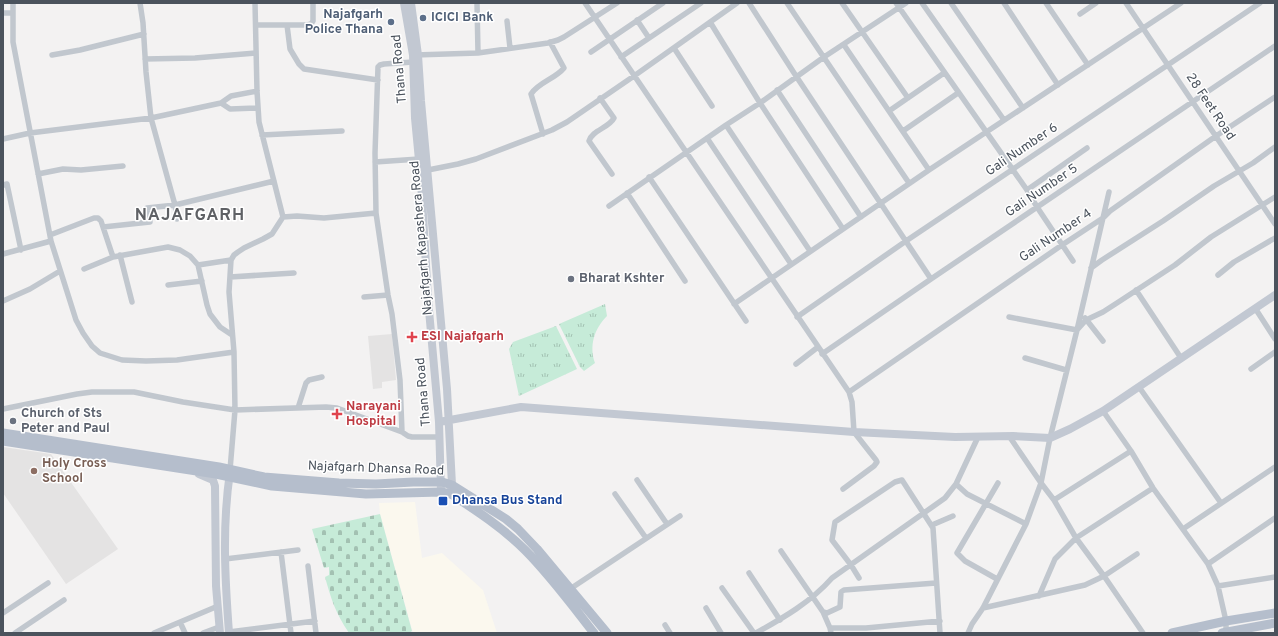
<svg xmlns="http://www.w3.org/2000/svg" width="1278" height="636" font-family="Overpass,sans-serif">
<defs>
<pattern id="grass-tufts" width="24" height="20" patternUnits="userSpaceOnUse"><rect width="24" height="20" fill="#c6ebd8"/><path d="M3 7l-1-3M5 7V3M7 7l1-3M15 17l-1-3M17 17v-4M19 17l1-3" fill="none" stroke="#a3c1b2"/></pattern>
<pattern id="cemetery-stones" width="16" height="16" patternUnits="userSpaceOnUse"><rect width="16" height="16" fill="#c6ebd8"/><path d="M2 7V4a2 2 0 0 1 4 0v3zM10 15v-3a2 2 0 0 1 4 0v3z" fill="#a3c1b2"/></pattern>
</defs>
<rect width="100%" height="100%" fill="#f3f2f2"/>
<!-- commercial -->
<path fill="#fbf8ee" d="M415 502 422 558 442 553 483 590 497 633H413L380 514 379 503Z"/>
<!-- education -->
<path fill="#e4e3e3" d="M392 334 396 380 382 382V388L373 389 368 336Z
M3 447 51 454 118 549 66 584 3 493Z"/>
<!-- grass -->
<path fill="url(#grass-tufts)" d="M605 304 607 316C594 329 589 346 595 363L584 371 580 367 559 324Z
M556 326 577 369 519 396 509 349 513 342Z"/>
<!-- cemetery -->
<path fill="url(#cemetery-stones)" d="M380 514 412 631 409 633H349C336 614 331 599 325 577L329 575V567L324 568 312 529Z"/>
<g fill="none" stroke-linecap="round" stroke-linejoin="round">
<!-- street -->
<path stroke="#c1c7ce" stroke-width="5.5" d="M13 3V42L51 241 76 320 83 333 92 346 100 353 122 360 146 361 177 360 234 352
M477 3 478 53
M585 3 849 392 852 402 854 432 876 460 877 462 874 466 843 489
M749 3 796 76 931 279
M787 3 909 183
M842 3 908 98
M896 3 1027 190 1037 207 1073 261
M922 3 1004 120
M951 3 1023 108
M1004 3 1058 85
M1046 3 1088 65
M1126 3 1275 224
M3 13H13
M1080 14 1096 3
M637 20 649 38
M507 21 510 48
M710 22 760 103 843 229
M256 25H287L290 49 299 64 304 69 378 80
M287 25H307L311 24 313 21V3
M844 45 929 170
M674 48 712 106
M591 52 663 3
M52 55 80 50 144 34
M415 55 478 53 548 43 558 40 564 37 617 3
M621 57 701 3
M145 59 195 58 256 53
M777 90 861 217
M257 91 231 96 221 103 230 109 258 108
M600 98 614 118C609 128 592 130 589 141L612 174
M889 111 944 73
M726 125 810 251
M903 131 958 93
M543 134 531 94C539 82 555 79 564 68L550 42
M262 135 342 131
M707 138 791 264
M3 139 30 133 151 118 221 103
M375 162 419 159
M428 170 458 164 476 159 552 130 567 122 634 76 737 3
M38 174 63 169 81 170 123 166
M649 177 746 321
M3 185 7 184 21 250
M1027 190 1087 148
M627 193 685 281
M609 206 726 125 760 103 824 57 906 3
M283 217 297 216 324 218 376 213
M177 219 175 205 274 181
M103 227 150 222 147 208 175 205 151 118 146 72 143 23 140 3
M50 235 94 218H98L101 221 113 257 168 247 180 250 190 256 198 265 207 305 210 314 220 327 232 335
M3 254 51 241
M120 255 132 302
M198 265 231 260
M1091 268 1102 260 1163 221 1214 186 1253 163 1275 147
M84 269 113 257
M1218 275 1234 262 1275 238
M230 277 294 273
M168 285 202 281
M1136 290 1181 358
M364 297 388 295
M3 301 30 289 60 271
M734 304 929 170 1181 3
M1255 308 1275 339
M797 317 906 241 1260 3
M1009 317 1077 330 1086 320 1103 312 1120 301 1175 265 1211 237 1275 197
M1085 318 1103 341
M822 354 931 279 1275 46
M1025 358 1066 370
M796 364 818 347
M1251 369 1275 352
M1139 387 1221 503
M849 392 1062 245 1103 218 1110 211 1216 136 1275 97
M298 408 306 383 309 380 322 377
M3 409 77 394 92 392H134L183 402 235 410 326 407 337 408 402 432 408 436 412 437H439
M1103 411 1131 451 1153 488 1208 564 1218 586 1226 621V633
M402 432 400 380 392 314 388 295 376 213 375 153 378 67 380 65 384 64 413 62
M1009 436 1041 483 1054 500 1076 538 1104 576 1143 633
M230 470 235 410 234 352 229 292 231 260 234 255 238 252 244 248 263 239 272 234 283 217 259 122 257 91 255 3
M637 480 667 524
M956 484 967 494 1026 524
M615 494 646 538
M1054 500 1131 451
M932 525 953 516
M1183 529 1275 467
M781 551 823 612 827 613 840 607 841 592 844 590 936 583
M281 552 291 633
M225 559 298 550
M1208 564 1275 518
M308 566 316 633
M749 573 780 620
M859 578 851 565 832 540 835 522 895 482 902 480 933 528 940 633
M997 579 965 561 957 553 998 483
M1218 586 1275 577
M722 588 754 633
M570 589 680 516
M1039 596 1055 559 1076 538 1153 488
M706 608 721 633
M983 608 1085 585 1104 576 1137 554
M823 612 830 628 831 633
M3 613 48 583
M180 622 185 633
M665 625 670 633
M830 628H866L940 621
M229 632 315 621
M15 633 64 600
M154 633 218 606
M203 633 219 627
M756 633C783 618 811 602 832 578L945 498 956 484 978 437
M968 633 972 624 983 608 1026 524 1041 483 1050 438 1077 330 1109 192"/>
<!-- secondary -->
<path stroke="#c2c8d2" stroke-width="8" d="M404 3 413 55 415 118 421 181 428 299 439 422 441 492
M411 3 418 55 421 101 447 389 452 485 451 490
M439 422 521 407 854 432 955 437 1013 436 1050 438 1070 429 1103 411 1275 295
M199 474 213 480 215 486 216 586 220 633
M229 633C225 579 222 526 230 472"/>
<!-- primary -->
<path stroke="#b5becc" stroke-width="9" d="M3 433 219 467 264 477 339 483 376 484 413 482H442L452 485 506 519 518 529 537 549 607 633
M3 441 216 474 272 486 366 494 441 492 451 494C477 511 503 528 525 550 550 575 572 605 594 633
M1172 633 1226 621 1275 613
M1222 633 1275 623"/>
</g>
<!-- markers -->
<g fill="#5c6f8a" stroke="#fff" stroke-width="1.5">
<circle cx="423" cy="18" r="4"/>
<circle cx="391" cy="22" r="4"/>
</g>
<g fill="#6b7280" stroke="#fff" stroke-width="1.5">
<circle cx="571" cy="279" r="4"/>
<circle cx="13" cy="421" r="4"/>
</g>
<g fill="#e0444e" stroke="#fff" stroke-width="1.5">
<path d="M410 331h4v4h4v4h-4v4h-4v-4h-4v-4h4z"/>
<path d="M335 408h4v4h4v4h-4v4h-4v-4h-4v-4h4z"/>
</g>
<circle fill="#8d6e63" stroke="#fff" stroke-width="1.5" cx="34" cy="471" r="4"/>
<rect fill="#1a4fb4" stroke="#fff" stroke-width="1.5" x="438" y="496" width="10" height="10" rx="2"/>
<g text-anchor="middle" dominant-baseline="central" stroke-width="3" stroke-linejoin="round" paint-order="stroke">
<!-- service labels -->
<g font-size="13" font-weight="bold" fill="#4e5e75" stroke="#fff" text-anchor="end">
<text x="383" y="15">Najafgarh<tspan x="383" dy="15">Police Thana</tspan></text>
<text x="431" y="18" text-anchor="start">ICICI Bank</text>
</g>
<!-- street labels -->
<g font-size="13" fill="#4b535d" stroke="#fff">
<text transform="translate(400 69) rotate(-95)">Thana Road</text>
<text transform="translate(1210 107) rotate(56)">28 Feet Road</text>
<text transform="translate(1022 150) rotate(-34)">Gali Number 6</text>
<text transform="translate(1042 191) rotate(-34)">Gali Number 5</text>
<text transform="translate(1056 236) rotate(-34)">Gali Number 4</text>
<text transform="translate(422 238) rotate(-95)">Najafgarh Kapashera Road</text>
<text transform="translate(424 392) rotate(-95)">Thana Road</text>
<text transform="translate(376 469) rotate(2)">Najafgarh Dhansa Road</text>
</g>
<!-- worship labels -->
<g font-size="13" font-weight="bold" fill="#5b616d" stroke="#fff" text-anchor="start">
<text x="579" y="279">Bharat Kshter</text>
<text x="21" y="414">Church of Sts<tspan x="21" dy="15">Peter and Paul</tspan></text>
</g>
<!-- health labels -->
<g font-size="13" font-weight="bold" fill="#be3a42" stroke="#fff" text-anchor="start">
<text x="421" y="337">ESI Najafgarh</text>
<text x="346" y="407">Narayani<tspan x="346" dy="15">Hospital</tspan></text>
</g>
<!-- education labels -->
<g font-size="13" font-weight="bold" fill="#785e54" stroke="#fff" text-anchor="start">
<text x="42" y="464">Holy Cross<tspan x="42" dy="15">School</tspan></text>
</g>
<!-- transit labels -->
<g font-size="13" font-weight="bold" fill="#164399" stroke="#fff" text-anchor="start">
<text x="452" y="501">Dhansa Bus Stand</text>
</g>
<!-- district labels -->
<g font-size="17" font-weight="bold" letter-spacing="1" fill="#5f6165" stroke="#fff">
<text x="190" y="216">NAJAFGARH</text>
</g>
</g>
<!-- border -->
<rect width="1278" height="636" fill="none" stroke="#4b535d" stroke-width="8"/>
</svg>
